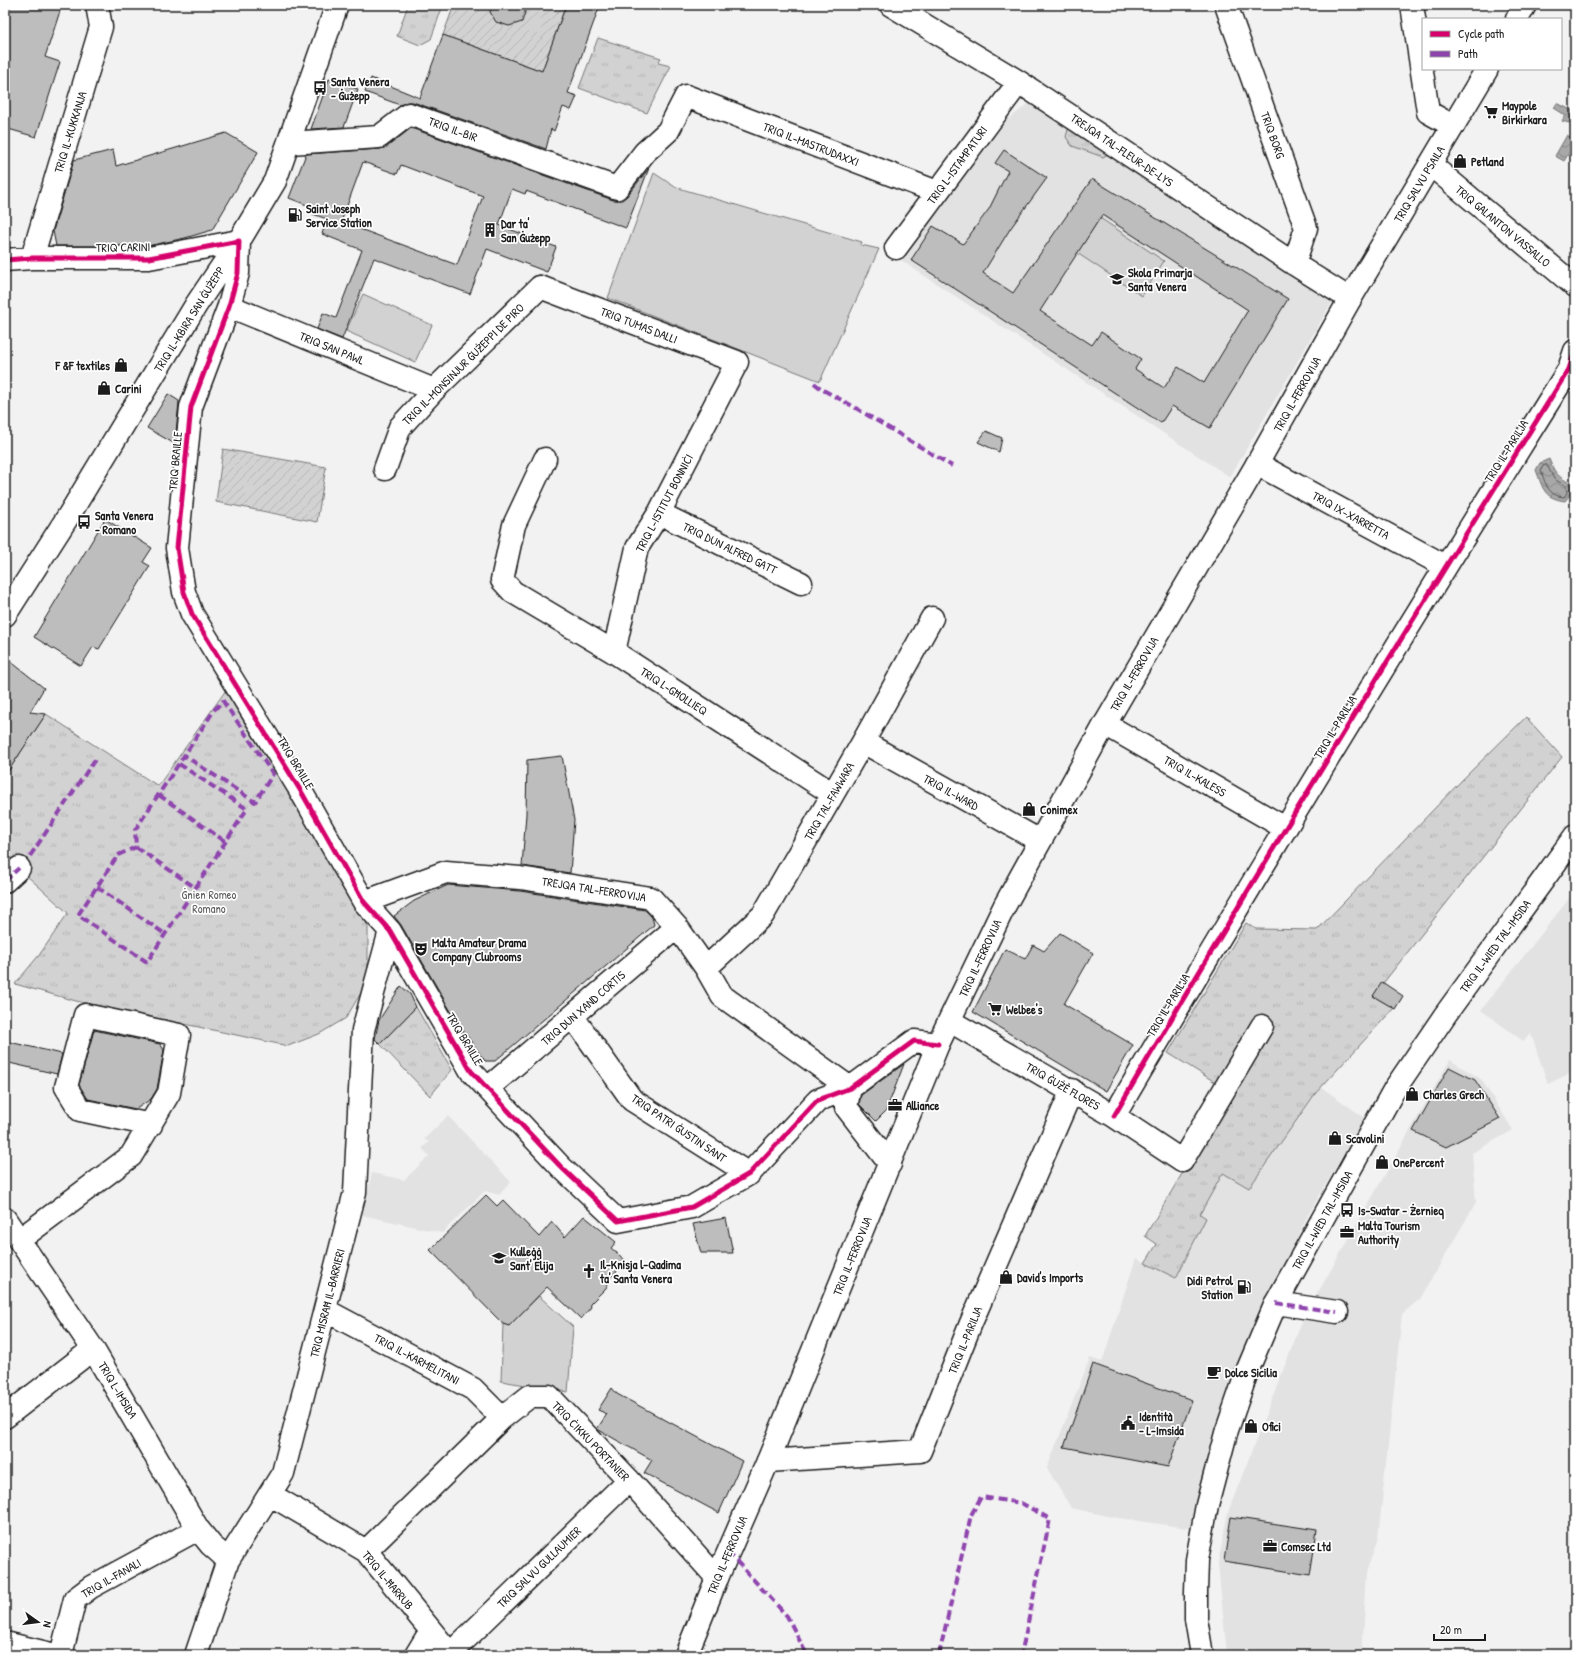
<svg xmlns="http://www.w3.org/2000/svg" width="1580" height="1660" font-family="'Patrick Hand',sans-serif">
<defs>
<pattern id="grass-tufts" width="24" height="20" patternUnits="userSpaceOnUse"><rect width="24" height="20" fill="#d2d2d2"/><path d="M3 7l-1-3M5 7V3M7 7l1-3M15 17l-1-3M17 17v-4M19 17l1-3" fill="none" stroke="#b4b4b4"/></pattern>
<pattern id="garden-furrows" width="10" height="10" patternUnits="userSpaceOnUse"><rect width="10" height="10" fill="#d2d2d2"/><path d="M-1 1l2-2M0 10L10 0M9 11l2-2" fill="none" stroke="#b4b4b4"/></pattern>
<pattern id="water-waves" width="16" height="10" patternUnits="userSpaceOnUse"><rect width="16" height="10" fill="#a8a8a8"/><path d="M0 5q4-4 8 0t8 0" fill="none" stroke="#888"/></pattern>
</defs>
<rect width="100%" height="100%" fill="#f2f2f2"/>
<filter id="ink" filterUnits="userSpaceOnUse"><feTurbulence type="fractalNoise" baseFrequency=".025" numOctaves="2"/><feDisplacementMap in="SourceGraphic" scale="8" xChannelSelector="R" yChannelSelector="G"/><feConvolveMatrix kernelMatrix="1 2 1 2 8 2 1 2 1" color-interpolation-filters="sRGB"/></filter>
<g filter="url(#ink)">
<!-- built -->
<path fill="#e2e2e2" d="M1032 101 1335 297 1230 477 902 261 936 209 1006 121Z
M1575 891V990L1570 996 1575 1009V1071L1548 1084 1531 1034 1523 1041 1481 1010Z
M1450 1060 1481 1079 1513 1130 1472 1153 1476 1202 1420 1299 1402 1314 1378 1538 1366 1573 1361 1655H1227L1218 1563 1228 1512 1303 1319Z
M1321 1087 1365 1118 1308 1215 1260 1316 1207 1454 1194 1529 1112 1517 1071 1508 1047 1468 1090 1358 1102 1362 1136 1258 1145 1263 1206 1218 1200 1214 1223 1172 1249 1187Z
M448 1116 511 1182 499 1195 485 1191 442 1233 362 1215 372 1173 404 1180 429 1156 422 1148 429 1142 424 1139Z"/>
<!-- grass -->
<path fill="url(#grass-tufts)" stroke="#777" d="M408 5H443L431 39 420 45 397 36Z
M598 38 661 58 658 63 671 66 647 113 579 88Z
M1069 126 1110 153 1103 157 1072 146 1066 137Z
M226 690 362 910 368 927V981L346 1018 319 1034 288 1046 76 1001 15 984 40 954 68 913 5 856V776L46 714 158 786Z
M1526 717 1562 757 1373 996 1394 1008 1315 1094 1249 1188 1223 1173 1200 1214 1206 1218 1176 1278 1145 1263 1157 1244 1145 1236 1227 1098 1215 1082 1168 1053 1246 923 1256 929 1317 930 1463 779Z
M416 1007 452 1070 430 1096 380 1044Z"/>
<!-- garden -->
<path fill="url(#garden-furrows)" stroke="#777" d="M454 5H566L542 71 443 35Z
M223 449 326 467 317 522 216 502Z"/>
<!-- pitch -->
<path fill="#d2d2d2" stroke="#777" d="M654 173 675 187 862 242 861 245 879 249 820 381 608 298Z
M1100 218 1164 261 1142 296 1077 253Z
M363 294 432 325 415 362 346 331Z
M539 1296 573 1327 568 1392 501 1381 503 1324 509 1326Z"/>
<!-- water -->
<path fill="url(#water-waves)" stroke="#707070" d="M1557 103 1575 112 1569 123 1562 121 1565 115 1554 108Z
M1567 135 1575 140V143L1564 161 1555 156Z
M1549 459C1554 472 1558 477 1570 483L1571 494 1565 501C1543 498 1543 488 1536 470L1540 463Z"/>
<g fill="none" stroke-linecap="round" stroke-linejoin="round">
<!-- shore -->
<path stroke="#545454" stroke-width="1" d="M1547 465 1554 479 1566 486 1567 493 1564 497C1548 496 1545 483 1541 470L1543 466Z"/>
</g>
<!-- building -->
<path fill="#bdbdbd" stroke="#1c1c1c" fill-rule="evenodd" d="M5 5H62L45 57 60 62 36 137 5 128Z
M493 5H527L522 22 509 26 496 22 490 12Z
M566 5H600L568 93 577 96 571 110 563 107 554 131 551 129 546 149 413 102H407L400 105 365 92 371 78 420 98 443 35 542 71Z
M329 79 358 89 344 127 311 129Z
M411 128 613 200H622L627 196 649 168 626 228 526 191 525 194 512 189 499 225 556 247 547 272 487 249 470 294 374 258 342 339 317 329 323 313 336 318 362 250 322 234 327 219 310 213 312 207 289 198 306 154 380 149 387 147ZM363 162 397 174 401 165 483 196 457 265 341 222Z
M226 133 258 152 212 230 185 238 148 246H56L53 231 74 160 113 150 116 166Z
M1004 150 1047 178 1010 229 983 273 1013 293 1092 179 1288 299 1210 428 1172 406 1161 423 911 260 933 226 963 244 989 209 1008 171 995 163ZM1102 215 1248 310 1204 383 1178 367 1164 388 1135 369 1141 359 1101 332 1092 345 1040 311Z
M168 394 179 401 175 444 147 428Z
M986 431 1002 438 999 452 978 442Z
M105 519 152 548 143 562 150 566 99 649 93 647 81 666 34 637Z
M5 657 44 688 30 712 46 714 5 776Z
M562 756 574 820 570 873 522 866 526 814 527 760Z
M448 885 520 891 645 910 652 917 654 925 495 1061H485L457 1022 401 925 394 916 414 901Z
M1060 933 1093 953 1064 1004 1133 1045 1106 1091 973 1012 1005 949 1025 959 1033 945 1044 951Z
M1382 982 1403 996 1395 1009 1373 996Z
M401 986 410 994 416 1007 380 1044 375 1039 379 1020Z
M94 1030 160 1044 164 1050 157 1089 151 1099 136 1109 88 1099 79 1085Z
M5 1041 62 1054 57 1074 5 1062Z
M904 1064 886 1111 876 1121 859 1104 861 1095Z
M1449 1067 1475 1080 1500 1119 1446 1147 1413 1131Z
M486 1195 497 1206 503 1200 539 1237 552 1222 565 1237 584 1216 616 1242 611 1248 626 1261 611 1277 606 1288 590 1304 591 1307 581 1319 547 1287 509 1326 503 1324 430 1250Z
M726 1218 733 1253H701L693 1224Z
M1093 1364 1192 1400 1168 1467 1064 1447Z
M612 1388 617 1394 742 1461 719 1513 644 1473 652 1460 597 1429 607 1414 598 1410Z
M1231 1517 1317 1530 1310 1575 1224 1561Z"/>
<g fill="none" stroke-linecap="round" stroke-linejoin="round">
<defs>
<path id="minor" d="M891 5 1019 82 1294 264 1350 299
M1226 5 1306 228 1294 264
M1412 5 1428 112 1453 126
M290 143 379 137 409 114 617 188 645 152 668 131 686 96 937 192
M1431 165 1575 286
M896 248 1019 82
M32 258 101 27 97 5
M5 260 32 258H149L239 241 238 273 229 306 191 407 177 548 184 592 192 614 302 793 364 902 390 931 471 1071 561 1167 618 1221 692 1207 749 1174 818 1100 850 1088 914 1041 938 1044
M229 306 434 390
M545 459 514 525 502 580 513 592 614 652 833 794
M1257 464 1445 566
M385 469 400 427 434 390 540 287 737 362 659 513 637 548 614 652
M659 513 801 583
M1105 724 1285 828
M863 742 1040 841
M5 881 19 868
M364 902 446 872 520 878 651 898 677 927 706 968 722 996 850 1088
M706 968 763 915 863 742 932 618
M573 1017 632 1100 749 1174
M950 1021 1114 1116 1182 1161 1262 1026
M488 1088 677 927
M850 1088 846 1107 890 1164
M1114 1116C1262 864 1414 616 1569 369L1575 351
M5 1219 93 1349 198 1529 211 1545 228 1560
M19 1240 131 1156 169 1093 179 1035 85 1015 66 1087 80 1110 151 1125
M1276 1303 1337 1312
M325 1310 473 1389 502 1418
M5 1417 93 1349
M768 1461 920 1451 971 1323 1072 1090
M271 1495 366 1551 451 1655
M366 1551 502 1418 530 1396H549L629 1480 717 1578
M5 1643 55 1655
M450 1654 629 1480
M61 1655 75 1599 91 1587 198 1529
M196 1655 228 1560 283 1473 355 1192 363 1030 390 931
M416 1655 430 1632"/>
<path id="major" d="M1517 19 1525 5
M5 615 69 515 196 305 239 241 275 181 337 5
M686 1655 717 1578 768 1461 938 1044 1005 905 1105 724 1257 464 1350 299 1487 69
M1202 1655 1196 1619V1592L1197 1560 1207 1505 1226 1433 1248 1369 1276 1303 1394 1090 1445 1015 1575 836"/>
</defs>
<!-- minor casing -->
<use href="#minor" stroke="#1c1c1c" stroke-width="25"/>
<!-- major casing -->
<use href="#major" stroke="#1c1c1c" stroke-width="25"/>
<!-- minor -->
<use href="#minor" stroke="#fff" stroke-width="22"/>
<!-- major -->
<use href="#major" stroke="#fff" stroke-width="22"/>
<!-- quiet -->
<path stroke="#8e44ad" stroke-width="4" stroke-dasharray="8 4" stroke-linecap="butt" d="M704 5 709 7
M814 383 823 390 849 404 952 466
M179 764 247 809 147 962 78 915 118 855 136 847 135 830 215 709 223 701 273 774 255 802 185 756
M159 795 226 842
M136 847 196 888
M30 856 96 758
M5 881 19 868
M97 887 165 934
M1276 1303 1337 1312
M728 1552 787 1616 807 1655
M939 1655 971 1515 981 1497 1021 1503 1050 1519 1021 1655"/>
<defs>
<path id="cycleway" d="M5 260 32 258H149L239 241 238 273 229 306 191 407 177 548 184 592 192 614 302 793 364 902 390 931 471 1071 561 1167 618 1221 692 1207 749 1174 818 1100 850 1088 914 1041 938 1044
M1114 1116C1262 864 1414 616 1569 369L1575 351"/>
</defs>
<!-- cycleway casing -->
<use href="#cycleway" stroke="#fff" stroke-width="8"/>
<!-- cycleway -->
<use href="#cycleway" stroke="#d6006c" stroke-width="5"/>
</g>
</g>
<!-- icons -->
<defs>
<symbol id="bus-bare" viewBox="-9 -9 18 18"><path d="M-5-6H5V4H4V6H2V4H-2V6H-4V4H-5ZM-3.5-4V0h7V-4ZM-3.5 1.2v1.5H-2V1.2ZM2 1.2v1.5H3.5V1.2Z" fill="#1c1c1c" stroke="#fff" stroke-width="2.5" paint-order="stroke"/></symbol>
<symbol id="supermarket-bare" viewBox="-9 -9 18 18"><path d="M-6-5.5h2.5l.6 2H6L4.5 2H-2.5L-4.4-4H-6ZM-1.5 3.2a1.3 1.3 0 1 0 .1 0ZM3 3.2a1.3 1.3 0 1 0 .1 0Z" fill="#1c1c1c" stroke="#fff" stroke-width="2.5" paint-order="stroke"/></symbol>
<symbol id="shop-bare" viewBox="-9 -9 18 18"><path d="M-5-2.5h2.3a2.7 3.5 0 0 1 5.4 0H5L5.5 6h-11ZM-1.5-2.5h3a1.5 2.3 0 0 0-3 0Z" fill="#1c1c1c" stroke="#fff" stroke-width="2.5" paint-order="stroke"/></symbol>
<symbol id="fuel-bare" viewBox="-9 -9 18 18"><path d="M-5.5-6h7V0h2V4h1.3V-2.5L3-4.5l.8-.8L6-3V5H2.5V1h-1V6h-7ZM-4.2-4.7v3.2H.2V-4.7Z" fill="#1c1c1c" stroke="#fff" stroke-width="2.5" paint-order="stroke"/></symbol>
<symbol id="building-bare" viewBox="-9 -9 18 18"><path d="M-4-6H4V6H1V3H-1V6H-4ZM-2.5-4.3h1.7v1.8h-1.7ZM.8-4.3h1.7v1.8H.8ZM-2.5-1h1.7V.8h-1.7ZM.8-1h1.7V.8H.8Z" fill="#1c1c1c" stroke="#fff" stroke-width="2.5" paint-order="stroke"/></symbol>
<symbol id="school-bare" viewBox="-9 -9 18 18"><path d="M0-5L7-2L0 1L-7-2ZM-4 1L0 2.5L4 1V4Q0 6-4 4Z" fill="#1c1c1c" stroke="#fff" stroke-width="2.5" paint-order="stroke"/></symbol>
<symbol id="theatre-bare" viewBox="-9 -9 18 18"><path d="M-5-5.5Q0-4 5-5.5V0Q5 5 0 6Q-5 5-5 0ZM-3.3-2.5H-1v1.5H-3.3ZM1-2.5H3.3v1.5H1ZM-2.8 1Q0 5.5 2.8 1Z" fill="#1c1c1c" stroke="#fff" stroke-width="2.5" paint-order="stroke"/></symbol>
<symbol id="office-bare" viewBox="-9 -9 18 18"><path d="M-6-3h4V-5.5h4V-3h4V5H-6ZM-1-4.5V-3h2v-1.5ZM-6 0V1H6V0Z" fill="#1c1c1c" stroke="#fff" stroke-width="2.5" paint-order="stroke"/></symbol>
<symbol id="church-bare" viewBox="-9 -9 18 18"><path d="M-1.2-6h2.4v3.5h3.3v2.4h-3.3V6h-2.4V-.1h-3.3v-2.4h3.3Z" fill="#1c1c1c" stroke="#fff" stroke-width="2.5" paint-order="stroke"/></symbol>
<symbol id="cafe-bare" viewBox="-9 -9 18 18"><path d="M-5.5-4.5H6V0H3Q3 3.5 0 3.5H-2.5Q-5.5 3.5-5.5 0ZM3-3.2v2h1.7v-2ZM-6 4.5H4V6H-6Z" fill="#1c1c1c" stroke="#fff" stroke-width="2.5" paint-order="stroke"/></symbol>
<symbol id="civic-bare" viewBox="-9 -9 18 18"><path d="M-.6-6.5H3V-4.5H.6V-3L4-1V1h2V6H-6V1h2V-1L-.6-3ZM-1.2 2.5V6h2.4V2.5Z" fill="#1c1c1c" stroke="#fff" stroke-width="2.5" paint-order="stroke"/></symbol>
</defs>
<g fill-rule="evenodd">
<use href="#bus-bare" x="310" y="78" width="20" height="20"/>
<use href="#supermarket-bare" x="1481" y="102" width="20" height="20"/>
<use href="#shop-bare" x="1450" y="151" width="20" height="20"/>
<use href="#fuel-bare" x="285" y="205" width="20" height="20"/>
<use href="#building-bare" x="480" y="220" width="20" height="20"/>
<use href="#school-bare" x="1107" y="269" width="20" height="20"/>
<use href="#shop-bare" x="111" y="355" width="20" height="20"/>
<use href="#shop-bare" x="94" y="378" width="20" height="20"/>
<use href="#bus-bare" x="74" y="512" width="20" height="20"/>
<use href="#shop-bare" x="1019" y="799" width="20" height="20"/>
<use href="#theatre-bare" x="411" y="939" width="20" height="20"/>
<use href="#supermarket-bare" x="985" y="999" width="20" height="20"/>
<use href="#shop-bare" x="1402" y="1084" width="20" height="20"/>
<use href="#office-bare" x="885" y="1095" width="20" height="20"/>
<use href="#shop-bare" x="1325" y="1128" width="20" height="20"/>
<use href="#shop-bare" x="1372" y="1152" width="20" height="20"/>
<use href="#bus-bare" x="1337" y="1200" width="20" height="20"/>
<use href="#office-bare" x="1337" y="1222" width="20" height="20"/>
<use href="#school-bare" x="489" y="1248" width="20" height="20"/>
<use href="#church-bare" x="579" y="1261" width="20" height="20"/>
<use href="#shop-bare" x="996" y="1267" width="20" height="20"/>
<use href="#fuel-bare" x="1234" y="1277" width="20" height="20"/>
<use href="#cafe-bare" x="1204" y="1362" width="20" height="20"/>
<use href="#civic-bare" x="1118" y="1413" width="20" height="20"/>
<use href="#shop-bare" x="1241" y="1416" width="20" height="20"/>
<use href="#office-bare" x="1260" y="1536" width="20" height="20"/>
</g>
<g text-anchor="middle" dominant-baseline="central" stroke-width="3.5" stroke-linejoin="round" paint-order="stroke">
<!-- poi labels -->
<g font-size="12" font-weight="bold" fill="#1c1c1c" stroke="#fff" text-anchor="start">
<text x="331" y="81">Santa Venera<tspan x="331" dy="14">- Ġużepp</tspan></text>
<text x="1502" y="105">Maypole<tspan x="1502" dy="14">Birkirkara</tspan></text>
<text x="1471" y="161">Petland</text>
<text x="306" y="208">Saint Joseph<tspan x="306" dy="14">Service Station</tspan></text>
<text x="501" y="223">Dar ta'<tspan x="501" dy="14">San Ġużepp</tspan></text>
<text x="1128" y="272">Skola Primarja<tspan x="1128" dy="14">Santa Venera</tspan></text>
<text x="110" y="365" text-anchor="end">F &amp;F textiles</text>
<text x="115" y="388">Carini</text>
<text x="95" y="515">Santa Venera<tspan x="95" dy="14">- Romano</tspan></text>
<text x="1040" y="809">Conimex</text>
<text x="432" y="942">Malta Amateur Drama<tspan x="432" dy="14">Company Clubrooms</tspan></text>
<text x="1006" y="1009">Welbee's</text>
<text x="1423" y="1094">Charles Grech</text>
<text x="906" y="1105">Alliance</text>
<text x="1346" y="1138">Scavolini</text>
<text x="1393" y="1162">OnePercent</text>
<text x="1358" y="1210">Is-Swatar - Żernieq</text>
<text x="1358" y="1225">Malta Tourism<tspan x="1358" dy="14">Authority</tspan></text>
<text x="510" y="1251">Kulleġġ<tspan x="510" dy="14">Sant' Elija</tspan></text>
<text x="600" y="1264">Il-Knisja l-Qadima<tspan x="600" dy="14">ta' Santa Venera</tspan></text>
<text x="1017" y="1277">David's Imports</text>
<text x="1233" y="1280" text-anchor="end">Didi Petrol<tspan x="1233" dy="14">Station</tspan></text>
<text x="1225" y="1372">Dolce Sicilia</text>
<text x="1139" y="1416">Identità<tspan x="1139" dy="14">- L-Imsida</tspan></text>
<text x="1262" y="1426">Ofici</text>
<text x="1281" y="1546">Comsec Ltd</text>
</g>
<!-- street labels -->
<g font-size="12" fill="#1c1c1c" stroke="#fff">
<text transform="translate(453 129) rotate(20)">TRIQ IL-BIR</text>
<text transform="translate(70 132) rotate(-73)">TRIQ IL-KUKKANJA</text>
<text transform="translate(1273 135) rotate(70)">TRIQ BORG</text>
<text transform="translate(811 144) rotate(21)">TRIQ IL-MASTRUDAXXI</text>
<text transform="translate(1122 150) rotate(34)">TREJQA TAL-FLEUR-DE-LYS</text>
<text transform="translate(957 165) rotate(-54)">TRIQ L-ISTAMPATURI</text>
<text transform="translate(1419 184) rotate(-59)">TRIQ SALVU PSAILA</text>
<text transform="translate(1503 226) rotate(40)">TRIQ GALANTON VASSALLO</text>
<text transform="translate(123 247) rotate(-1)">TRIQ CARINI</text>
<text transform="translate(189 319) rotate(-58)">TRIQ IL-KBIRA SAN ĠUŻEPP</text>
<text transform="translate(639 325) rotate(21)">TRIQ TUMAS DALLI</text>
<text transform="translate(332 348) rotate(22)">TRIQ SAN PAWL</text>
<text transform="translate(463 364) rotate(-45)">TRIQ IL-MONSINJUR ĠUŻEPPI DE PIRO</text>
<text transform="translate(1297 394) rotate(-61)">TRIQ IL-FERROVIJA</text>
<text transform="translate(1506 451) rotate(-58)">TRIQ IL-PARILJA</text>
<text transform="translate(175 461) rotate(-85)">TRIQ BRAILLE</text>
<text transform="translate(664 503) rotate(-62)">TRIQ L-ISTITUT BONNIĊI</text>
<text transform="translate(1351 515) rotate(29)">TRIQ IX-XARRETTA</text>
<text transform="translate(730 548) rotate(26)">TRIQ DUN ALFRED GATT</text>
<text transform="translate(1134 674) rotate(-60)">TRIQ IL-FERROVIJA</text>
<text transform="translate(674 691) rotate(33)">TRIQ L-GĦOLLIEQ</text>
<text transform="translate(1335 727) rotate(-59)">TRIQ IL-PARILJA</text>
<text transform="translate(296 763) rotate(59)">TRIQ BRAILLE</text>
<text transform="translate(1195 776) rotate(30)">TRIQ IL-KALESS</text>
<text transform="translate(951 792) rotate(29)">TRIQ IL-WARD</text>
<text transform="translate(829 801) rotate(-60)">TRIQ TAL-FAWWARA</text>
<text transform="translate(594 889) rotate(9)">TREJQA TAL-FERROVIJA</text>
<text transform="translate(1495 946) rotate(-54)">TRIQ IL-WIED TAL-IMSIDA</text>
<text transform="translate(980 958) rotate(-65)">TRIQ IL-FERROVIJA</text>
<text transform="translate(1168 1005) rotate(-59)">TRIQ IL-PARILJA</text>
<text transform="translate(583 1008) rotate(-41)">TRIQ DUN XAND CORTIS</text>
<text transform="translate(465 1039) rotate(59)">TRIQ BRAILLE</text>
<text transform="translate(1063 1086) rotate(30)">TRIQ ĠUŻÈ FLORES</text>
<text transform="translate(679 1128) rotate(34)">TRIQ PATRI ĠUSTIN SANT</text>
<text transform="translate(1322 1220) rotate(-61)">TRIQ IL-WIED TAL-IMSIDA</text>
<text transform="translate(852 1256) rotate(-68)">TRIQ IL-FERROVIJA</text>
<text transform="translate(327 1303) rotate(-76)">TRIQ MISRAĦ IL-BARRIERI</text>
<text transform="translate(965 1340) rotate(-68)">TRIQ IL-PARILJA</text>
<text transform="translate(417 1359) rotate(28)">TRIQ IL-KARMELITANI</text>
<text transform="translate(118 1390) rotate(59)">TRIQ L-IMSIDA</text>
<text transform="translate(591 1441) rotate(46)">TRIQ ĊIKKU PORTANIER</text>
<text transform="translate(727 1555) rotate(-67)">TRIQ IL-FERROVIJA</text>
<text transform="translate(539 1567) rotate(-44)">TRIQ SALVU GULLAUMIER</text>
<text transform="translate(111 1578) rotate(-30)">TRIQ IL-FANALI</text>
<text transform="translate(388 1580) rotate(50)">TRIQ IL-ĦARRUB</text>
</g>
<!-- park labels -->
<g font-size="12" fill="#5c5c5c" stroke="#fff">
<text x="209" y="894">Ġnien Romeo<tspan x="209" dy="14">Romano</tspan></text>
</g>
</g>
<!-- margin -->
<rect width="1580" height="1660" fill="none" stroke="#fff" stroke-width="20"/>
<rect x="10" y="10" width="1560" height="1640" fill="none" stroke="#1c1c1c" stroke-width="1.5" filter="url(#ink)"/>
<!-- legend -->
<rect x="1422" y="18" width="140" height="52" fill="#ffffff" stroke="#a4a4a4"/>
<rect x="1430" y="31" width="20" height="6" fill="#d6006c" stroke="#a4a4a4"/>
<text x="1458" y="38" font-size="12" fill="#1c1c1c">Cycle path</text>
<rect x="1430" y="51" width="20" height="6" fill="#8e44ad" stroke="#a4a4a4"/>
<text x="1458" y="58" font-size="12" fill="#1c1c1c">Path</text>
<!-- north arrow -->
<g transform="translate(38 1622) rotate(104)" stroke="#ffffff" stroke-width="3" paint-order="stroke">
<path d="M0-3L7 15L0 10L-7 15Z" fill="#1c1c1c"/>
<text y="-6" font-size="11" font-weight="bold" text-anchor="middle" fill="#1c1c1c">N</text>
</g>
<!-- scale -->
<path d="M1434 1634v6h51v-6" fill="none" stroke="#1c1c1c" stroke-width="2"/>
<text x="1440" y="1634" font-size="12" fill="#1c1c1c" stroke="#ffffff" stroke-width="3" paint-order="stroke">20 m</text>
</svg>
